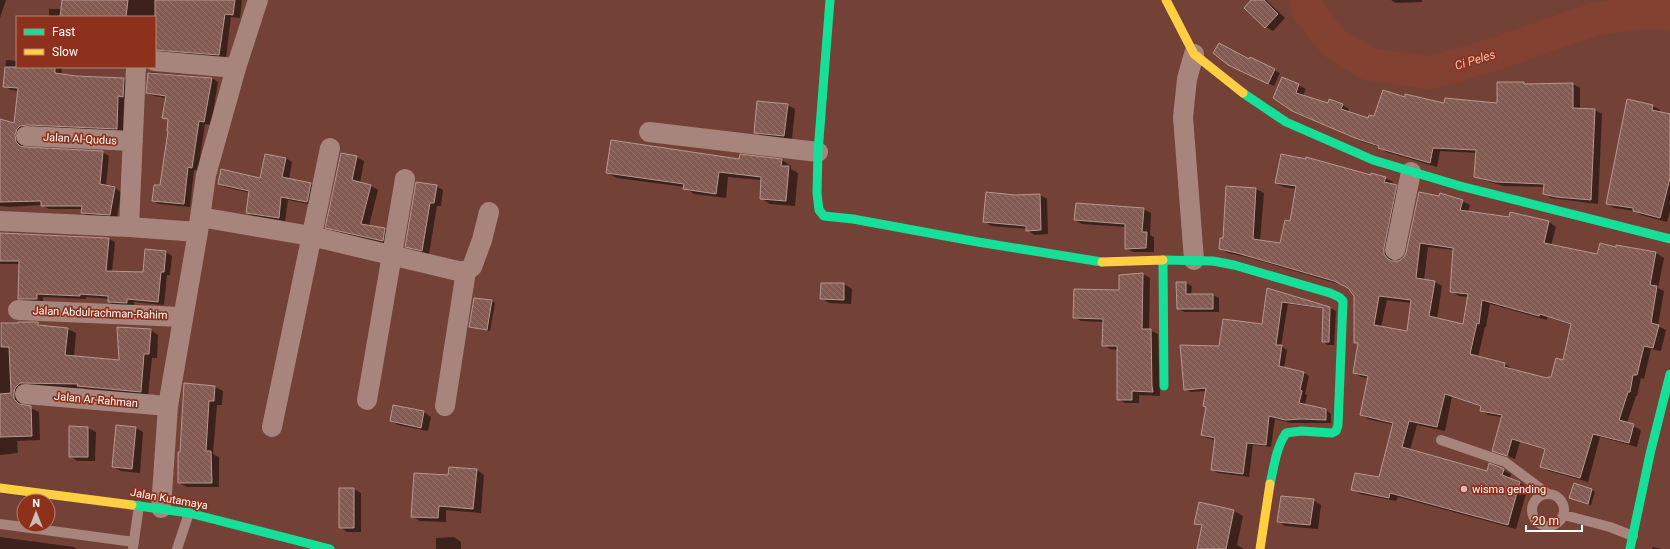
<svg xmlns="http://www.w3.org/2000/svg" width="1670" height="549" font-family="Roboto,sans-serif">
<defs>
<pattern id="building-back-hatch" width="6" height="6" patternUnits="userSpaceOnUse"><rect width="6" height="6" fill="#835b52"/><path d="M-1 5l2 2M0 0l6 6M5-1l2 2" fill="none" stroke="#96746c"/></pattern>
</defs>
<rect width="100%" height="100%" fill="#734136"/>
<!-- shadow -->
<path fill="#0007" fill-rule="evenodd" d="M0 0H6L0 18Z
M63 0H242L240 18 231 17 226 58 155 51V17H49V9H62Z
M1253 0H1266L1285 18 1273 31 1266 27Z
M1391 0H1422V2L1396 3Z
M6 60 17 61V67H60L62 68 61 75 124 79 130 83V100L124 99 123 132 21 139 24 148 102 152 109 156 106 186 115 188 121 192 117 218 89 217 83 213V209H49L42 205 10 207 0 206V120L15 124 18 91 11 90 4 86Z
M1235 68 1274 70 1280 73 1274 86Z
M150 72 212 78 218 82 211 125 205 124 198 171 194 170 190 207 159 204 153 201 161 187 169 131V120L163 117 166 98 154 96 147 93Z
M1283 78 1306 89 1303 96 1328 105H1342L1349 109 1348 112 1369 119 1374 117 1406 98 1445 104H1498L1523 83 1527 85 1573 84 1580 88V109L1595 110 1602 114 1598 204 1551 198 1544 193V187L1504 186 1483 180 1475 176 1477 153 1440 151 1437 167 1386 152 1379 147 1363 142 1293 110Z
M787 105 795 109 792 140 762 137 755 132Z
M1653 106 1660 110 1659 113 1670 115V211L1667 222 1641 215 1634 211 1614 208 1607 203Z
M356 157 364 161 360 183 371 186 378 190 369 226 385 229 392 233 390 245 334 231 326 227Z
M286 158 292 162 289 179 311 184 317 187 313 205 288 200 285 221 253 216 247 213 250 193 225 187 219 184 261 179Z
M782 160 791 166V169L798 173 795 206 770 204 761 198 762 180 728 177 726 198 694 194 685 187 617 178 607 173 740 161Z
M1371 176 1385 178 1393 182 1392 185 1404 191 1391 258 1394 262H1399L1462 201 1470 205 1468 212 1510 218 1511 213 1549 222 1556 227 1551 245 1598 255 1617 248V246L1656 253 1664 258 1658 288 1664 291 1658 326 1666 330 1661 351 1651 349 1644 379 1641 378 1637 396H1636L1627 423 1641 430 1637 447 1600 437 1588 482 1549 471 1541 467 1546 450 1520 442 1515 459 1493 450 1502 417 1488 415 1481 410 1482 407 1452 397 1445 431 1417 425 1410 450 1488 472 1503 470 1511 474 1510 479 1528 487 1516 529 1398 497 1396 501 1360 494 1352 489 1380 478 1394 425 1368 419 1361 415 1369 378 1361 377 1354 372 1358 344 1355 342 1356 296 1347 287 1342 285 1246 257 1228 253 1220 249 1224 240 1227 187 1256 189 1264 193 1260 241 1281 244 1290 222 1296 189 1284 187 1276 183ZM1428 247 1454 250 1451 291 1459 296 1468 297 1464 325 1437 319 1442 286 1435 282 1424 280ZM1387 300 1411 303 1408 332 1381 327ZM1490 304 1547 320V317L1572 325 1564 361 1551 378 1548 379 1512 370V369L1505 364 1478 357 1485 327H1486Z
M436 186 443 190 441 206H437L429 254 413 250 406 246Z
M1040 195 1047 199 1048 234 1034 235 1027 229 991 226 984 221 1015 196Z
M1143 209 1151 213 1150 235 1154 237V252H1133L1126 248V227L1082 224 1075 220Z
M0 234 109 239 115 242 112 272 144 273 166 252 172 256 170 275H167L164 305 134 302V306H115L109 302V299L86 297V299L43 297V302H26L19 298 20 264H0Z
M1143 274 1150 278 1149 330 1158 334 1160 396 1139 395V403H1125L1118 399V350L1110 349 1103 345 1104 322 1081 321 1074 317 1120 291V276Z
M1186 283 1192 286 1191 295H1213L1219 298V312H1184L1178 308Z
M822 284H844L852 289 851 304 829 303 821 298Z
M1268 289 1330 308 1336 311 1334 345H1328L1323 342 1324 309 1288 304 1281 346 1287 350 1284 368 1304 373 1309 376 1305 394 1307 395 1305 405 1326 410 1331 414V423H1291L1275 419 1271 447 1253 445 1249 477 1218 473 1212 470 1216 440 1207 438 1202 435 1207 407 1206 391 1191 392 1185 389 1220 347 1263 325Z
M491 301 495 303 490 331 470 327Z
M37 323 42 326 68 329 76 333 74 357 120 361 150 330 158 335 157 358H152L148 396 87 390 83 388H29L21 398 22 404 39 412 40 440 17 441 18 453 0 455V324Z
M185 384 215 387 223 391 222 405H217L213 454 219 457V487H187L179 483Z
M394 406 424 412 431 417 428 431 398 425 391 421Z
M70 427 88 428 96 432 95 461H77L70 456Z
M136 428 143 432 140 473 121 471 114 467Z
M477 470 484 475 481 513 446 510V522L420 521 412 516 449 476Z
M354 489 361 493V532H347L340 527Z
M1592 490 1595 492 1591 505 1571 498Z
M1313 500 1321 505 1318 529 1285 526 1278 521Z
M1234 511 1243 516 1237 545 1244 549H1198L1203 527 1195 523Z
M0 537 74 547 77 549H0Z
M454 537 461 542V549H436V538Z
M1653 547 1663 549H1652Z"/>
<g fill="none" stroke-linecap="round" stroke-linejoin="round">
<!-- river -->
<path stroke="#824031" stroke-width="33" d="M1305 0 1309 12 1334 43 1369 64 1430 73 1495 54 1595 19 1643 13 1670 14"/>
</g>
<!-- building -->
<path fill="url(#building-back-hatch)" stroke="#b59892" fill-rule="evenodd" d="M62 0H128L126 17H60Z
M155 0H235L233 15 225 14 219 55 155 50Z
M1251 0H1264L1278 14 1265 28 1244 8Z
M1219 43 1249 59 1250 57 1275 69 1268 84 1228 65 1213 53Z
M5 67H55V73L76 76 124 78 123 97 118 96 117 129 27 125 20 126 17 129 15 135 16 142 20 146 25 147 103 151 100 184 115 187 110 215 81 213 82 206H41V201L0 202V119L14 123 18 88 3 87Z
M148 73 212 78 204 122 199 121 192 168 188 167 184 204 152 201 154 185H160L168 131H167L168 119 162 118 166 96 146 93Z
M1282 77 1299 84 1296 93 1328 103 1329 99 1343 104 1341 109 1368 118 1369 115 1374 116 1383 90 1405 97V94L1444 103 1445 98 1497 103V82H1524V84L1573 83V108L1595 109 1591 200 1556 197 1543 194 1544 184 1496 182 1474 177 1476 150 1433 148 1430 163 1378 148 1379 146 1355 138 1292 111 1273 98Z
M1627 99 1653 105 1652 110 1670 114V178L1660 218 1633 211V208L1606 204Z
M757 101 788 104 784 136 754 133Z
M611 140 739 159 740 154 782 159 781 166H789L786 201 760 199 761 177 719 172 716 194 683 189 684 184 606 173Z
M341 153 357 156 352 180 371 185 361 224 385 228 383 241 325 228Z
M265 154 286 158 282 177 311 183 307 202 281 197 279 218 246 213 249 191 218 184 221 169 260 178Z
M1281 154 1306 159V157L1371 175V173L1386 177 1384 182 1397 185 1384 248V254L1388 259 1392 261H1399L1404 257 1406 253 1419 192 1439 196 1440 193 1463 200 1460 210 1509 217 1510 212 1549 221 1544 243 1597 254 1600 243 1616 247V245L1656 252 1650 285 1657 286 1651 323 1659 325 1653 348 1644 346 1637 375H1633L1630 392H1628L1619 420 1634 424 1629 443 1593 434 1580 478 1540 467 1545 449 1512 439 1507 456 1492 451 1502 415 1480 411 1481 406 1445 394 1437 427 1409 421 1402 447 1487 471 1489 463 1502 468 1504 469 1502 475 1520 482 1508 525 1390 493 1389 498 1351 490 1355 473 1379 477 1393 423 1360 415 1368 376 1353 373 1358 343H1354V296L1348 288 1334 281 1237 253 1219 249 1220 238H1223L1226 186 1256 188 1253 239 1280 243 1285 220 1290 221 1296 186 1275 183ZM1420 243 1453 248 1450 292 1468 294 1463 324 1429 316 1435 281 1416 278ZM1379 296 1411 300 1407 331 1374 325ZM1482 300 1539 316 1540 314 1571 324 1563 360 1556 358 1551 377H1548L1547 378 1504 367 1505 363 1470 354 1477 323 1479 324Z
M416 182 437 185 434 203H430L422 251 405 247Z
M986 192 1015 195 1040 194 1041 230 1026 231V226L983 222Z
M1076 203 1144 208 1142 232H1147L1146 248 1125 249V224L1074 220Z
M0 233 109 238 106 271 143 272 145 249 166 251 164 272H161L158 302 127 299V303L108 302V296L80 294V296L37 294V299H18L19 261H0Z
M1143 273 1142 329H1151L1152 386 1153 392 1132 391V400H1117V346H1102L1103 319 1073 318 1074 289 1119 290V275Z
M1176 282H1186V294H1213V309H1177Z
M821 283H844V300L820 299Z
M1267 288 1330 307 1329 342H1322L1323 308 1282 302 1276 345H1282L1279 366 1304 372 1300 390 1302 391 1299 403 1326 409V420L1301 419 1285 420 1269 416 1266 445 1247 443 1243 474 1211 470 1215 438 1201 435 1206 407 1203 406 1206 388 1184 390 1180 345 1219 346 1223 319 1262 324Z
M474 298 492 300 487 330 469 327Z
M18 322H38V325L68 328 65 355 119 360 117 327 151 329 149 354H144L141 392 77 386 78 384 20 383 15 388 14 393V399L19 404 31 406 32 436 0 437V394L11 393 9 347H1V323H18Z
M184 383 215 386 214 401H209L206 451H211L212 483H178V452H180Z
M393 405 424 411 421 428 390 421Z
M116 425 136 427 132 469 112 467Z
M69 426 88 427V457H69Z
M449 467 477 469 473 509 439 506 438 518 411 517 414 473 448 475Z
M1574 483 1592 489 1588 504 1569 498Z
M339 488H354V528H339Z
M1281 496 1314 499 1310 525 1277 522Z
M1199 502 1234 510 1226 549H1197L1202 525 1194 524Z"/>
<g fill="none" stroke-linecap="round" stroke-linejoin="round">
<!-- lane -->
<path stroke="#a7857d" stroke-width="10" d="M1441 440 1505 462 1548 494
M1532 510a16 16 0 1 1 32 0a16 16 0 1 1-32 0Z
M1564 515 1610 527 1633 536
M0 524 134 542
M133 547 139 506
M177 549 189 513"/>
<!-- street -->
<path stroke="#a7857d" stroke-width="20" d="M1194 54 1187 79 1183 117 1194 260
M155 61 236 68
M649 132 818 152
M26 136 133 141
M200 217 311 236 458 271H466L472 267 482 240 489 212
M0 221 129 227 198 232
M129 227 136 67
M1395 250 1411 172
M18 310 182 317
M25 394 168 406
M367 400 405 179
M445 406 466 271
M272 427 330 148
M161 508 168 406 198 232 206 175 236 68 258 0"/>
<!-- fast -->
<path stroke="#16e098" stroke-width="9" d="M830 0 818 152 817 193 819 210 824 216 853 219 978 242 1102 262
M1243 93 1286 122 1373 160 1460 186 1670 239
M1164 386 1163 260 1213 261 1234 265 1330 293 1339 297 1343 301 1338 425 1336 431 1332 433 1301 431 1286 433C1276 448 1274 467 1270 484
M132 505 189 513 330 549
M1630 549 1650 454 1670 374"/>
<!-- slow -->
<path stroke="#ffcf43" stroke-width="9" d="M1166 0 1194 54 1243 93
M1102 262 1163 260
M0 488 132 505
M1260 549 1270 484"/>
</g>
<!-- markers -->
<circle fill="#cebcb9" stroke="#8d311c" stroke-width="1.5" cx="1464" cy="489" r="4"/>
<g text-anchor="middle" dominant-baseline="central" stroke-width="3.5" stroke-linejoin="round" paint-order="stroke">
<!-- street labels -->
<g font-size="11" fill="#fff" stroke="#8d311c">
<text transform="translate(80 139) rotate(3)">Jalan Al-Qudus</text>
<text transform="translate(100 313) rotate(2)">Jalan Abdulrachman-Rahim</text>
<text transform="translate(96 400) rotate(5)">Jalan Ar-Rahman</text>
<text transform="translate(169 499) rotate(10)">Jalan Kutamaya</text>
</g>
<!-- poi labels -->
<g font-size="11" fill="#fff" stroke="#8d311c" text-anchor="start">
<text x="1472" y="489">wisma gending</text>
</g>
<!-- water labels -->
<g font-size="12" font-style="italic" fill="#f4c0b5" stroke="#8d311c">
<text transform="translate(1475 60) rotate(-17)">Ci Peles</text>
</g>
</g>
<!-- legend -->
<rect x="16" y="16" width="140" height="52" fill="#8d311c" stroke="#bb8377"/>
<rect x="24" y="29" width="20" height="6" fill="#16e098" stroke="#bb8377"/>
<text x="52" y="36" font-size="12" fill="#ffffff">Fast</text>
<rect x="24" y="49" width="20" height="6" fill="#ffcf43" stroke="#bb8377"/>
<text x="52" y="56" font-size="12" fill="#ffffff">Slow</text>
<!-- north arrow -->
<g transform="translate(36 513)"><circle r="19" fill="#8d311c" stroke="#bb8377"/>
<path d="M0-3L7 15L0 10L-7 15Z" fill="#cebcb9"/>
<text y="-6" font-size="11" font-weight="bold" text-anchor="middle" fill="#ffffff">N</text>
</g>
<!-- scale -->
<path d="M1526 525v6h56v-6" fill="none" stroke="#ffffff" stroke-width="2"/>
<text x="1532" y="525" font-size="12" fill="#ffffff" stroke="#8d311c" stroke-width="3" paint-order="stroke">20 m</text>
</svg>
